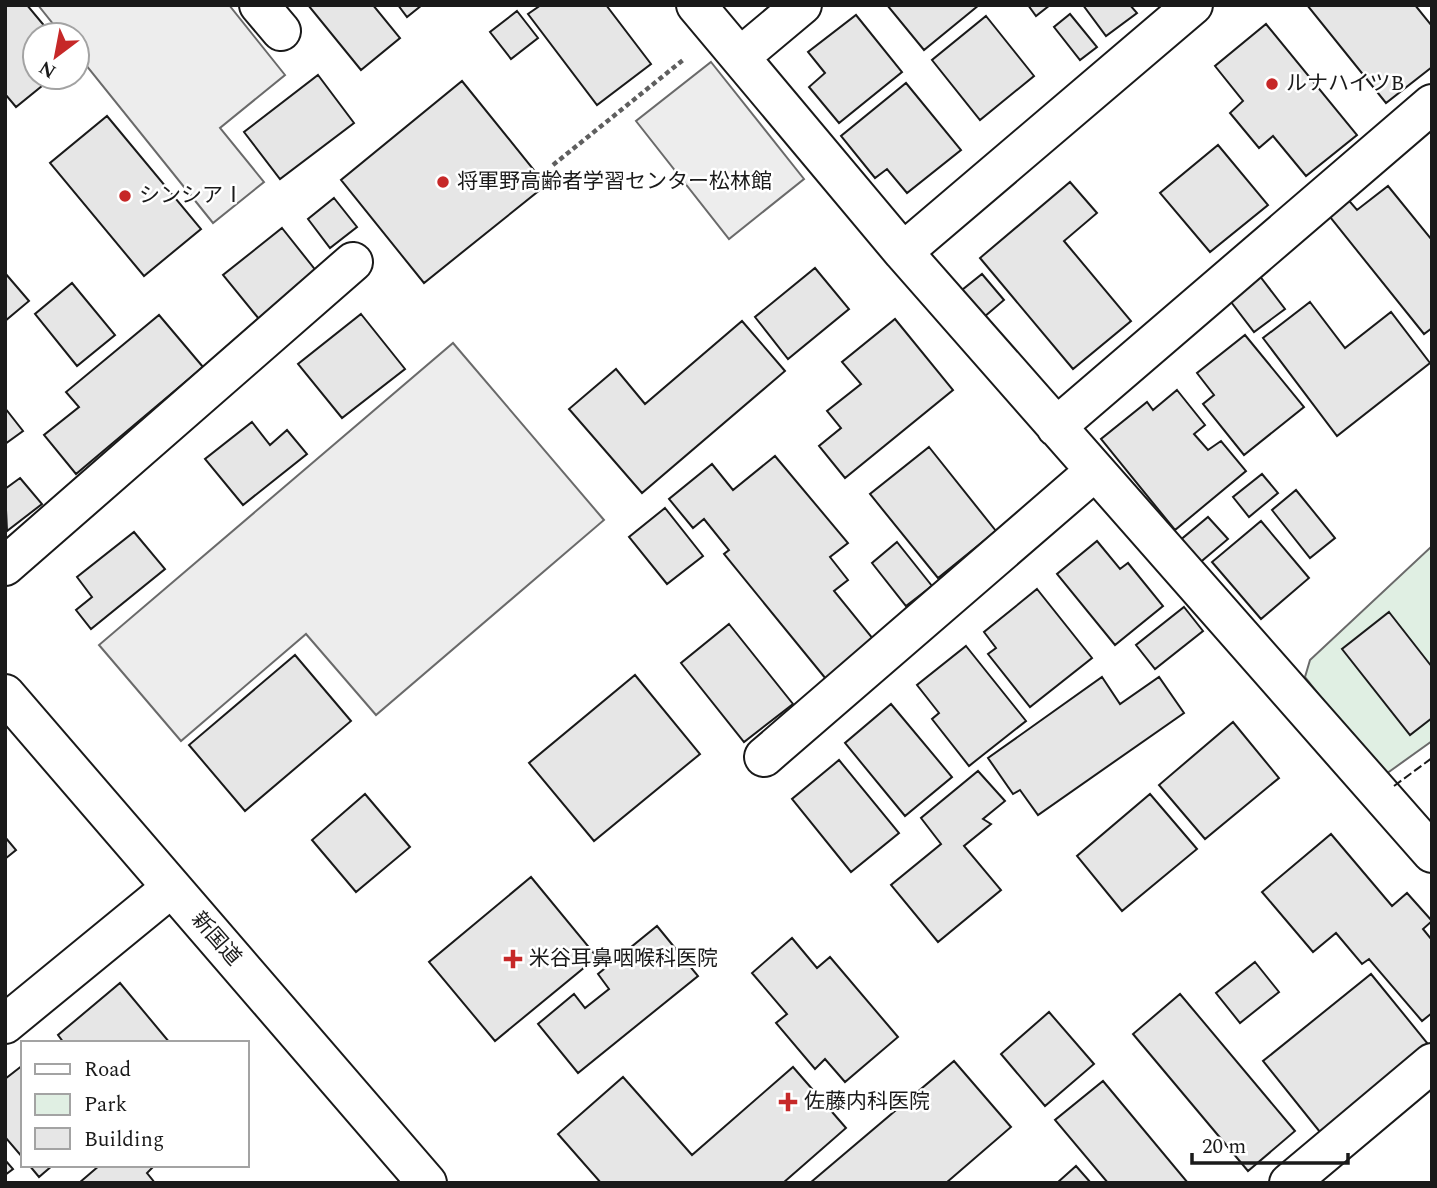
<svg xmlns="http://www.w3.org/2000/svg" width="1437" height="1188" font-family="Spectral,'Noto Sans JP',serif">
<rect width="100%" height="100%" fill="#fff"/>
<!-- green -->
<path fill="#e0efe3" stroke="#6a6a6a" stroke-width="2" d="M1432 546V741L1386 774 1369 758 1305 677 1310 660Z"/>
<!-- parking -->
<path fill="#ededed" stroke="#6a6a6a" stroke-width="2" d="M38 5H229L285 75 220 128 264 182 213 223 77 54V35H62Z
M711 62 804 179 729 239 636 121Z
M453 343 604 520 376 715 306 634 181 741 99 645Z"/>
<!-- building -->
<path fill="#e6e6e6" stroke="#1a1a1a" stroke-width="2" d="M5 5H27L52 35H35V77H53L16 107 5 94Z
M308 5H373L400 38 361 70Z
M398 5H422L407 17Z
M541 5H606L651 64 597 105 528 14Z
M887 5H979L924 50Z
M1028 5H1050L1036 16Z
M1083 5H1130L1137 13 1106 36Z
M1307 5H1415L1432 26V67L1386 103Z
M517 11 538 38 511 59 490 32Z
M1070 14 1097 47 1080 60 1054 27Z
M856 15 902 72 839 123 809 87 825 73 808 52Z
M986 16 1034 76 980 120 932 60Z
M1266 24 1357 135 1306 176 1273 136 1259 148 1230 113 1243 101 1215 66Z
M318 75 354 123 280 179 244 132Z
M462 81 546 185 424 283 341 180Z
M906 83 961 150 907 193 887 169 875 178 841 136Z
M107 116 201 229 144 276 50 163Z
M1218 145 1268 205 1210 252 1160 193Z
M1070 182 1097 213 1064 241 1131 321 1073 369 980 258Z
M1388 186 1432 240V328L1424 334 1326 212 1345 196 1357 210Z
M334 198 357 227 330 248 308 219Z
M282 228 317 272 259 319 223 275Z
M815 268 849 309 788 359 755 317Z
M5 273 29 301 5 321Z
M982 274 1004 300 984 317 962 290Z
M1259 275 1285 309 1254 332 1228 298Z
M72 283 115 335 77 366 35 314Z
M1310 302 1345 348 1391 312 1430 363 1337 436 1263 338Z
M361 314 405 369 342 418 298 364Z
M159 315 203 367 76 474 44 435 79 407 66 392Z
M895 319 953 390 845 478 819 446 841 428 827 411 861 384 842 362Z
M742 321 785 371 642 493 569 409 616 369 645 404Z
M1245 335 1304 407 1244 455 1203 404 1214 395 1197 373Z
M1177 390 1205 425 1194 434 1208 450 1221 441 1246 471 1175 530 1101 439 1147 402 1153 410Z
M5 408 23 431 5 444Z
M252 422 270 445 287 430 307 454 243 505 205 459Z
M929 447 996 531 938 578 870 494Z
M775 456 848 543 830 557 848 580 834 591 874 640 826 679 724 554 729 550 704 519 693 528 669 499 712 464 733 490Z
M1262 474 1278 493 1249 517 1233 497Z
M20 478 42 504 7 531 5 489Z
M1296 490 1335 538 1310 558 1272 510Z
M665 508 703 556 667 584 629 537Z
M1208 517 1228 539 1197 565 1178 542Z
M1261 521 1309 578 1261 619 1212 562Z
M134 532 165 569 91 629 76 610 92 597 77 577Z
M1097 541 1120 569 1128 563 1163 606 1115 645 1057 574Z
M897 542 932 586 906 606 872 563Z
M1037 589 1092 658 1030 707 988 654 996 648 984 632Z
M1184 607 1203 631 1155 669 1136 645Z
M1389 612 1432 667V718L1410 735 1342 649Z
M729 624 793 704 744 742 681 663Z
M966 646 1026 721 969 766 932 719 939 713 917 685Z
M295 655 351 721 245 811 189 745Z
M635 675 700 754 594 841 529 763Z
M1102 677 1120 704 1159 677 1184 713 1038 815 1020 790 1013 794 988 758Z
M891 704 952 777 905 816 845 743Z
M1233 722 1279 778 1205 839 1159 785Z
M839 760 899 833 851 872 792 799Z
M978 771 1005 801 983 819 991 824 964 846 1001 890 938 942 891 885 941 844 921 818Z
M365 794 410 847 356 892 312 840Z
M1150 794 1197 849 1122 911 1077 856Z
M1331 834 1392 906 1407 893 1432 921 1423 929 1432 940V1013L1422 1021 1369 959 1362 964 1336 933 1313 952 1262 892Z
M5 837 16 850 5 859Z
M531 877 597 957 495 1041 429 962Z
M657 926 698 976 578 1073 538 1024 574 994 585 1008 609 989 598 974Z
M792 938 817 968 830 957 898 1037 845 1082 825 1059 815 1069 776 1023 787 1014 752 973Z
M1255 962 1279 992 1240 1023 1216 993Z
M1371 974 1428 1044 1320 1132 1263 1061Z
M120 983 170 1043H64L58 1035Z
M1180 994 1295 1131 1248 1171 1133 1034Z
M1049 1012 1094 1064 1045 1106 1001 1054Z
M954 1061 1011 1127 946 1183H810Z
M23 1065V1158L5 1137V1079Z
M793 1067 846 1128 783 1183H601L558 1134 623 1077 692 1155Z
M1103 1081 1188 1183H1108L1055 1120Z
M5 1160 13 1169 5 1175Z
M29 1165H53L39 1177Z
M100 1165H151L153 1167 147 1173 155 1183H79Z
M1076 1166 1091 1183H1057Z"/>
<g fill="none" stroke-linecap="round" stroke-linejoin="round">
<defs>
<path id="minor" d="M259 5 281 31
M696 5 903 252 1432 853
M741 56 802 5
M903 252 1193 5
M1056 427 1432 104
M5 566 353 262
M764 757 1095 471
M5 1024 171 888
M1289 1183 1432 1063"/>
<path id="major" d="M5 694 427 1183"/>
</defs>
<!-- minor casing -->
<use href="#minor" stroke="#1a1a1a" stroke-width="42"/>
<!-- major casing -->
<use href="#major" stroke="#1a1a1a" stroke-width="42"/>
<!-- path -->
<path stroke="#5f5f5f" stroke-width="4.5" stroke-dasharray="5 3.5" stroke-linecap="butt" d="M553 165 683 60"/>
<!-- minor -->
<use href="#minor" stroke="#fff" stroke-width="38"/>
<!-- major -->
<use href="#major" stroke="#fff" stroke-width="38"/>
<!-- fence -->
<path stroke="#1a1a1a" stroke-width="2" stroke-dasharray="9 3.5" stroke-linecap="butt" d="M1394 786 1432 758"/>
</g>
<!-- markers -->
<g fill="#c62828" stroke="#fff" stroke-width="2.5">
<circle cx="1272" cy="84" r="7"/>
<circle cx="443" cy="182" r="7"/>
<circle cx="125" cy="196" r="7"/>
<path d="M509.5 948.5h7v7h7v7h-7v7h-7v-7h-7v-7h7z"/>
<path d="M784.5 1091.5h7v7h7v7h-7v7h-7v-7h-7v-7h7z"/>
</g>
<g text-anchor="middle" dominant-baseline="central" stroke-width="5" stroke-linejoin="round" paint-order="stroke">
<!-- poi labels -->
<g font-size="21" fill="#1a1a1a" stroke="#fff" text-anchor="start">
<text x="1286" y="84">ルナハイツB</text>
<text x="457" y="182">将軍野高齢者学習センター松林館</text>
<text x="139" y="196">シンシアⅠ</text>
<text x="529" y="959">米谷耳鼻咽喉科医院</text>
<text x="804" y="1102">佐藤内科医院</text>
</g>
<!-- street labels -->
<g font-size="21" fill="#1a1a1a" stroke="#fff">
<text transform="translate(216 939) rotate(49)">新国道</text>
</g>
</g>
<!-- border -->
<rect width="1437" height="1188" fill="none" stroke="#1a1a1a" stroke-width="14"/>
<!-- legend -->
<rect x="21" y="1041" width="228" height="126" fill="#ffffff" stroke="#a3a3a3" stroke-width="2"/>
<rect x="35" y="1064" width="35" height="10" fill="#ffffff" stroke="#a3a3a3" stroke-width="2"/>
<text x="84" y="1076" font-size="21" fill="#1a1a1a">Road</text>
<rect x="35" y="1094" width="35" height="21" fill="#e0efe3" stroke="#a3a3a3" stroke-width="2"/>
<text x="84" y="1111" font-size="21" fill="#1a1a1a">Park</text>
<rect x="35" y="1128" width="35" height="21" fill="#e6e6e6" stroke="#a3a3a3" stroke-width="2"/>
<text x="84" y="1146" font-size="21" fill="#1a1a1a">Building</text>
<!-- north arrow -->
<g transform="translate(56 56) rotate(212)"><circle r="33" fill="#ffffff" stroke="#a3a3a3" stroke-width="2"/>
<path d="M0-5L12 26L0 18L-12 26Z" fill="#c62828"/>
<text y="-10" font-size="19" font-weight="bold" text-anchor="middle" fill="#1a1a1a">N</text>
</g>
<!-- scale -->
<path d="M1192 1153v10h156v-10" fill="none" stroke="#1a1a1a" stroke-width="3.5"/>
<text x="1202" y="1153" font-size="21" fill="#1a1a1a" stroke="#ffffff" stroke-width="5" paint-order="stroke">20 m</text>
</svg>
